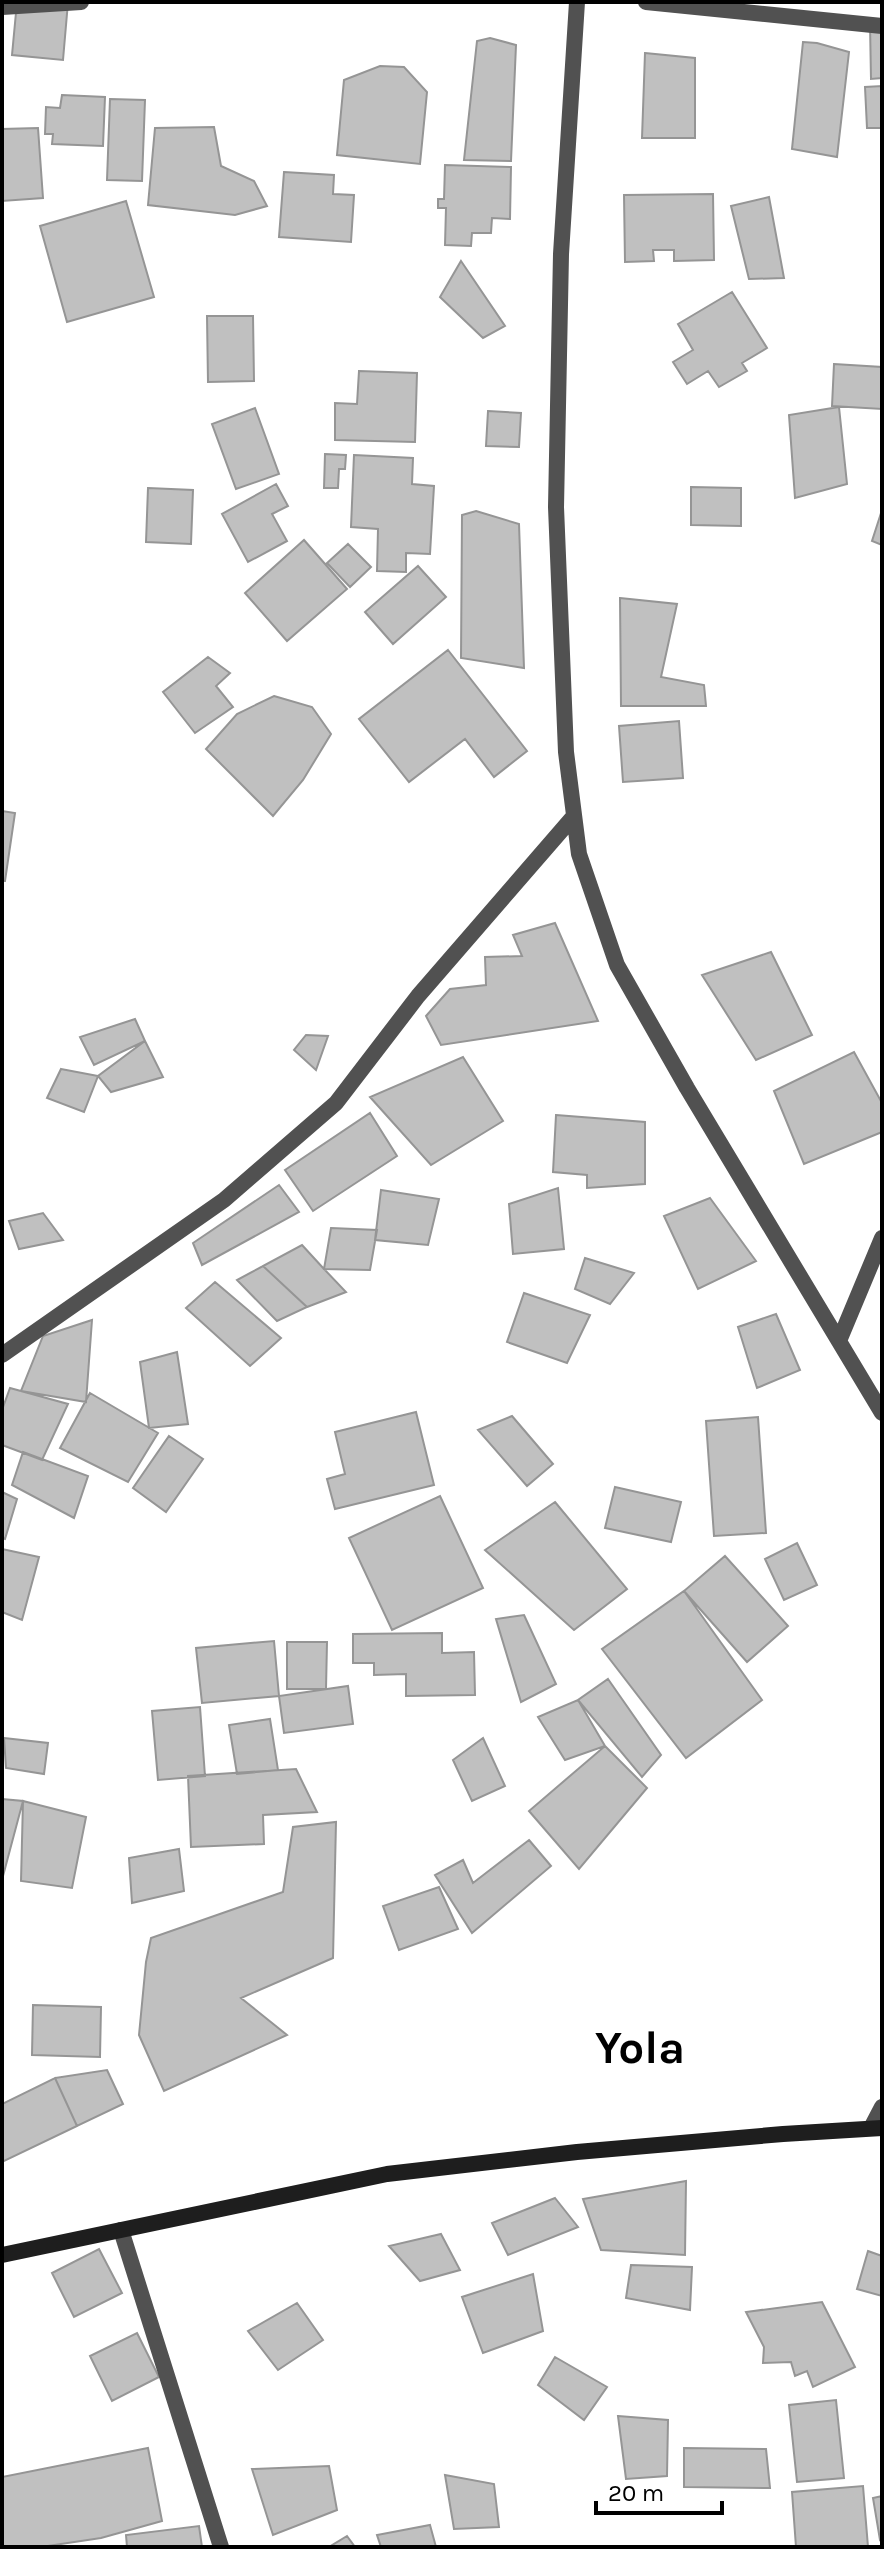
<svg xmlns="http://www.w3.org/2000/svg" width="884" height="2549" font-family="Karla,sans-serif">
<rect width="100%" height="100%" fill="#fff"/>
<!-- building -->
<path fill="#c0c0c0" stroke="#959595" stroke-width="2" d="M17 2H68L63 60 12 55Z
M870 24H882V78L871 79Z
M490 38 516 45 511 161 464 160 477 41Z
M803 42 817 43 849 52 837 157 792 149Z
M645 53 695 58V138H642Z
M380 66 404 67 427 92 420 164 337 155 344 80Z
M882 86V128H867L865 87Z
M62 95 105 97 103 146 52 144 53 134H45L46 107 60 108Z
M110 99 145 100 142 181 107 180Z
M214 127 221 166 254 181 267 206 235 215 148 205 155 128Z
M38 128 43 198 2 201V129Z
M445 165 511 167 510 219 492 218 491 233H472L471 246 445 245 446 208H438V199H444Z
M284 172 334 175 333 194 354 195 351 242 279 237Z
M713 194 714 260 674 261V250H653L654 261 625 262 624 195Z
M769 197 784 278 749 279 731 206Z
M126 201 154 297 67 322 40 226Z
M461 261 505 326 483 338 440 297Z
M732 292 767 348 742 363 747 371 719 387 708 371 687 384 673 362 693 350 678 324Z
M207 316H253L254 381 208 382Z
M834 364 882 367V409L832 406Z
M359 371 417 373 415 442 335 440V403L357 404Z
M839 407 847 484 795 498 789 415Z
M255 408 279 474 236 489 212 424Z
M488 411 521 413 519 447 486 446Z
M325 454 346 455 345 469H339L338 488H324Z
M354 455 413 458 412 484 434 486 430 554 406 553V572L377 571 378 529 351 527Z
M276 484 288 506 272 514 287 541 248 562 222 514Z
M691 487 741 488V526L691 525Z
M148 488 193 490 191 544 146 542Z
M882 510V545L872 541Z
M476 511 519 524 524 668 461 658 462 515Z
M304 540 347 589 287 641 245 593Z
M348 544 371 567 350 587 327 563Z
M418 566 446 597 393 644 365 612Z
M620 598 677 604 661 677 704 685 706 706H621Z
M448 650 527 751 494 777 465 739 409 782 359 719Z
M208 657 230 673 216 686 233 707 195 733 163 692Z
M274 696 312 707 331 734 303 780 273 816 206 749 237 714Z
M679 721 683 778 623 782 619 726Z
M2 811 15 813 5 881H2Z
M555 923 598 1021 441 1045 426 1016 450 989 486 985 485 957 522 956 513 935Z
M771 952 812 1035 756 1060 702 975Z
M135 1019 145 1041 94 1065 80 1037Z
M306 1035 328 1036 316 1070 294 1050Z
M145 1041 163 1077 111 1092 98 1076Z
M854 1052 882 1103V1132L804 1164 774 1091Z
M463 1057 503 1121 431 1165 370 1097Z
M61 1069 98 1076 84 1112 47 1098Z
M370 1113 397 1156 313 1211 285 1170Z
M556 1115 645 1122V1184L587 1188V1175L553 1172Z
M279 1185 299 1212 202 1265 193 1243Z
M558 1188 564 1249 513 1254 509 1204Z
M381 1190 439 1199 428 1245 375 1240Z
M710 1198 756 1261 698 1289 664 1216Z
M43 1213 63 1240 19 1249 9 1221Z
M331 1228 377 1230 370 1270 324 1269Z
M302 1245 324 1269 346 1292 307 1307 263 1266Z
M585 1258 634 1273 610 1304 575 1289Z
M263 1266 307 1307 277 1321 237 1280Z
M215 1282 281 1338 250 1366 186 1308Z
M524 1293 590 1315 567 1363 507 1342Z
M776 1314 800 1370 757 1388 738 1327Z
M92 1320 86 1402 21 1391 43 1336Z
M177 1352 188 1424 149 1428 140 1362Z
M10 1388 68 1404 42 1460 2 1445V1410Z
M90 1393 158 1433 128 1482 60 1448Z
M416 1412 434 1485 335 1509 327 1479 345 1474 335 1432Z
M512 1416 553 1464 527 1486 478 1430Z
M758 1417 766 1533 714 1536 706 1421Z
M169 1436 203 1459 166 1512 133 1488Z
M23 1452 88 1476 74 1518 12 1485Z
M615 1487 681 1502 671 1542 605 1528Z
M2 1492 17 1499 5 1539 2 1538Z
M440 1496 483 1588 392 1630 349 1538Z
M555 1502 627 1589 574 1630 485 1550Z
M797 1543 817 1585 784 1600 765 1559Z
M2 1549 39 1557 22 1620 2 1612Z
M725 1556 788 1626 747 1662 684 1591Z
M684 1591 762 1700 686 1758 602 1649Z
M524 1615 556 1684 521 1702 496 1619Z
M442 1633V1653L474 1652 475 1695 406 1696V1674L374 1675V1663H353V1634Z
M274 1641 279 1696 202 1703 196 1648Z
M287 1642H327L326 1689H287Z
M608 1679 661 1755 642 1777 578 1700Z
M348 1686 353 1724 284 1733 279 1696Z
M578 1700 605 1746 565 1760 538 1717Z
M200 1707 205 1776 158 1780 152 1711Z
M270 1719 278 1770 237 1774 229 1725Z
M4 1738 48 1743 44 1774 6 1768Z
M483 1738 505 1786 472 1801 453 1760Z
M605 1746 647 1788 579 1869 529 1811Z
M296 1769 317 1812 263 1815 264 1844 191 1847 188 1776Z
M2 1799 23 1801 3 1876 2 1875Z
M23 1801 86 1817 72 1888 21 1881Z
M336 1822 333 1958 241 1998 287 2035 164 2091 139 2035 146 1962 151 1938 283 1892 293 1827Z
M529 1840 551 1866 472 1933 435 1875 463 1860 473 1883Z
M179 1849 184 1891 132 1903 129 1858Z
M439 1887 458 1929 399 1950 383 1906Z
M33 2005 101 2007 100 2057 32 2055Z
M107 2070 123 2104 77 2126 55 2078Z
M55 2078 77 2126 2 2162V2104Z
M686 2181 685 2255 601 2250 583 2199Z
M555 2198 578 2227 508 2255 492 2223Z
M441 2234 460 2270 420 2281 389 2246Z
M99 2249 122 2293 74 2317 52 2273Z
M868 2251 882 2256V2296L857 2289Z
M631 2265 692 2267 690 2310 626 2298Z
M533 2274 543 2331 483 2353 462 2297Z
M822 2302 855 2367 813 2387 807 2371 795 2376 791 2362 763 2363 764 2347 746 2312Z
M297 2303 323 2340 278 2370 248 2331Z
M137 2333 159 2377 112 2401 90 2356Z
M555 2357 607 2387 584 2420 538 2385Z
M836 2400 844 2478 797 2482 789 2405Z
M618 2416 668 2420 667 2476 626 2479Z
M148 2448 162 2521 101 2538 41 2547H2V2477Z
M684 2448 766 2449 770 2488 684 2487Z
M329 2466 337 2510 273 2535 252 2469Z
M445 2475 494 2484 499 2527 454 2529Z
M863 2486 868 2547H796L792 2492Z
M882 2496V2539L880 2540 873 2498Z
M430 2525 436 2547H381L377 2535Z
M199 2526 202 2547H127L126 2535Z
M347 2536 355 2547H329Z"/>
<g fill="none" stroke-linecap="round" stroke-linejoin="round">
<!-- minor -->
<path stroke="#515151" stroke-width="16" d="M577 2 561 254 556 507 566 752 579 854 617 965 687 1088 882 1413
M646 2 882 26
M2 7 81 2
M839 1341 882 1238
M2 1355 224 1200 336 1103 418 996 574 816
M871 2128 882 2107
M121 2230 221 2547"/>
<!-- secondary -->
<path stroke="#1e1e1e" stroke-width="16" d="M2 2255 387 2174 577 2152 783 2134 882 2128"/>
</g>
<g text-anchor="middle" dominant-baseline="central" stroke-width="8" stroke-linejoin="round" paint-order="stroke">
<!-- town labels -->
<g font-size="46" font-weight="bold" fill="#000" stroke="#fff">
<text x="640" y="2048">Yola</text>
</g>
</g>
<!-- border -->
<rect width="884" height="2549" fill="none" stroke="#000000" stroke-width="8"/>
<!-- scale -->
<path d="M596 2501v12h126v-12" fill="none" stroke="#000000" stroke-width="4"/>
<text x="608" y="2501" font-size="24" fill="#000000" stroke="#ffffff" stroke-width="6" paint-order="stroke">20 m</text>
</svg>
